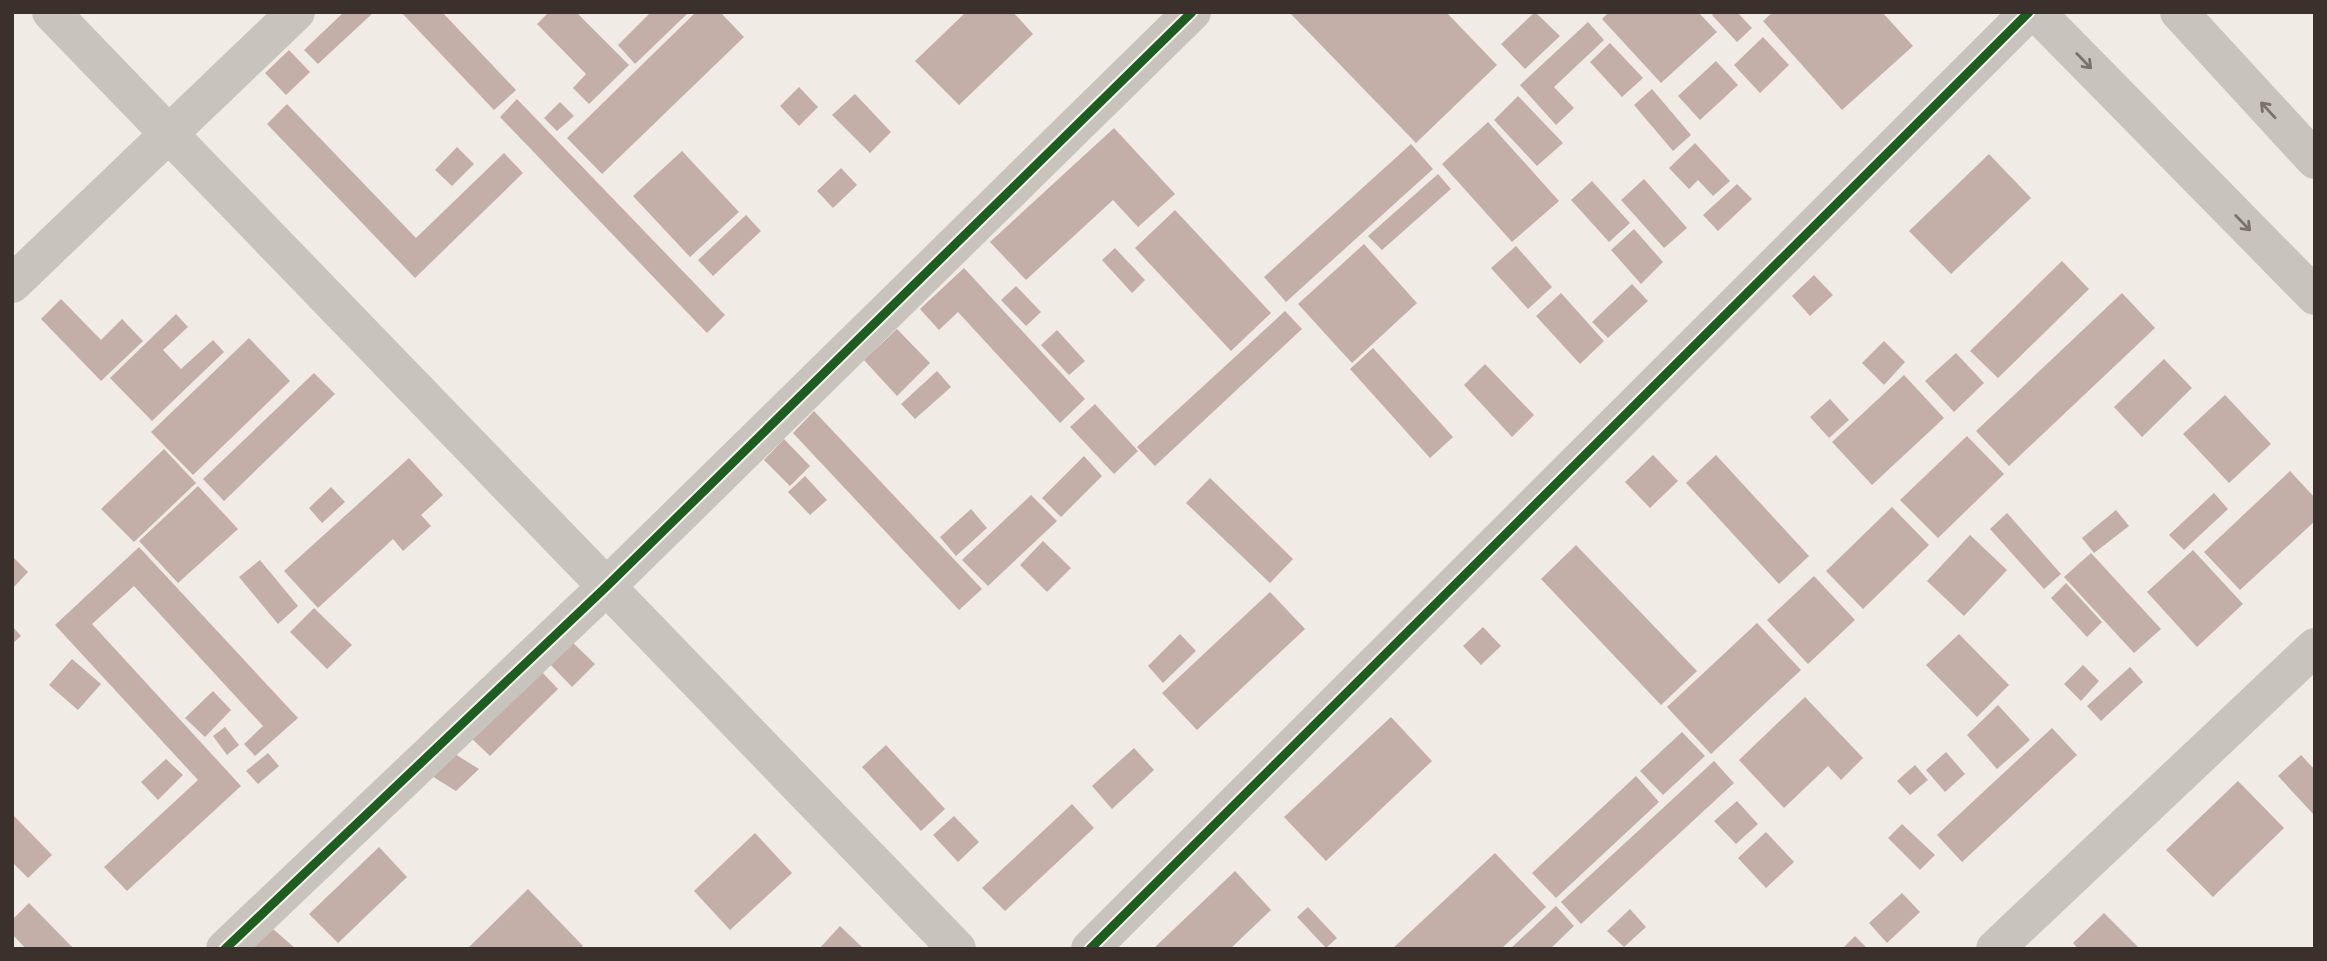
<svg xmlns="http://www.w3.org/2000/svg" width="2327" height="961" font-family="Mulish,sans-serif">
<rect width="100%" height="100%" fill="#f0ebe5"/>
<!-- building -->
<path fill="#c3afa7" d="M344 12H374L318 64 304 50Z
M401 12H442L516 90 494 110Z
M549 12H576L629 65 589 104 573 88 586 74 537 24Z
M651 12H689L635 64 618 45Z
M696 12H720L744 37 602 174 567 138Z
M966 12H1013L1033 34 959 105 915 61Z
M1289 12H1446L1497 65 1416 143Z
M1535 12 1560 36 1525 69 1501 44Z
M1609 12H1698L1717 32 1661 83 1602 19Z
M1715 12H1737L1752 28 1737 42 1712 15Z
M1773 12H1882L1913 46 1842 110 1763 21Z
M1588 22 1604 40 1554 87 1574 108 1556 125 1520 85Z
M1763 37 1789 65 1760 93 1734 65Z
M1610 43 1643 78 1622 97 1590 62Z
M289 50 310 72 286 95 265 73Z
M1716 61 1738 85 1700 120 1678 96Z
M799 87 818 107 799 126 780 106Z
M1652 89 1691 135 1673 151 1634 105Z
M855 94 891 132 870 153 832 115Z
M1518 96 1563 143 1537 166 1494 120Z
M517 99 725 315 707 333 500 117Z
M560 102 574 116 557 131 544 118Z
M287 104 416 238 504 153 523 173 415 278 267 124Z
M1488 122 1559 201 1512 242 1442 164Z
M1114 128 1175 194 1138 227 1113 200 1026 280 990 242Z
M1695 143 1730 181 1713 196 1698 180 1689 189 1669 168Z
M1411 144 1433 169 1286 302 1264 277Z
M457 147 474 164 452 186 435 170Z
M682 151 739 212 690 257 633 196Z
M1989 154 2031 198 1951 274 1909 231Z
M841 168 857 185 833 208 817 191Z
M1438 174 1451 189 1382 250 1368 236Z
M1644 179 1687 228 1664 248 1621 200Z
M1592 181 1630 223 1609 242 1571 200Z
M1737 184 1752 199 1718 231 1703 215Z
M1175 210 1271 313 1231 351 1135 248Z
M746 215 761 231 713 276 698 260Z
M1634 229 1663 262 1641 284 1611 250Z
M1364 244 1417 303 1352 363 1298 304Z
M1516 246 1552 287 1528 309 1491 268Z
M1115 248 1145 280 1132 293 1102 260Z
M2062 261 2089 289 1998 378 1970 351Z
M964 268 1085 399 1060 423 958 312 939 330 920 309Z
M1814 275 1833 295 1810 316 1792 296Z
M1632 284 1648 301 1608 338 1592 322Z
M1016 286 1041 312 1026 326 1001 300Z
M1561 293 1604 341 1580 364 1536 316Z
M2122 293 2155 328 2009 466 1976 431Z
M61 299 101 340 122 319 143 341 101 381 41 319Z
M1285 311 1302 329 1155 466 1137 447Z
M176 314 188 327 163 350 181 369 213 340 224 352 152 421 110 378Z
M897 329 930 363 897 396 864 360Z
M1057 330 1085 361 1069 375 1041 345Z
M249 338 290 381 193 475 151 432Z
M1884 341 1905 362 1884 385 1862 363Z
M1373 348 1453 437 1430 458 1350 369Z
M1956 353 1984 383 1954 412 1925 381Z
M2164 359 2192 388 2142 437 2114 407Z
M1485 364 1534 415 1512 437 1464 385Z
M937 371 951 387 915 419 901 404Z
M314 373 335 394 224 501 203 479Z
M1904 375 1944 418 1872 485 1832 442Z
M2225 395 2271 444 2229 483 2183 434Z
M1830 399 1849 420 1829 438 1810 417Z
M1095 404 1138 451 1114 474 1070 427Z
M814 411 982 589 959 610 793 433Z
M1967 436 2004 474 1938 538 1900 500Z
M784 439 810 466 790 486 764 460Z
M164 449 196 483 134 542 101 509Z
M1653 455 1678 481 1650 508 1625 482Z
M1716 455 1809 556 1779 584 1686 483Z
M1084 456 1102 476 1061 517 1042 498Z
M409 458 443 495 421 515 431 526 403 551 393 539 318 608 284 571Z
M2290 471 2315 498V521L2240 590 2204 552Z
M805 476 827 500 810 515 788 492Z
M1210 478 1293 559 1270 583 1186 503Z
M198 486 238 529 178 583 139 541Z
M331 487 345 502 322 523 309 508Z
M2214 493 2228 509 2184 550 2169 535Z
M1031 495 1057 521 988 586 962 560Z
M1892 507 1929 545 1863 609 1826 571Z
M971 509 987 528 956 556 940 537Z
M2116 510 2129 526 2094 553 2082 538Z
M2007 513 2061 574 2044 589 1990 529Z
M1970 535 2007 570 1964 616 1927 581Z
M1043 541 1071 568 1047 592 1020 565Z
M1576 545 1697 671 1661 705 1541 579Z
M139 547 298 718 255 756 244 744 263 726 134 586 92 624 241 786 127 891 104 867 198 780 55 625Z
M2193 550 2243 604 2197 647 2147 592Z
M2091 553 2161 629 2134 653 2064 577Z
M12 556 28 572 12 589Z
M260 560 298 606 278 624 239 577Z
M1814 576 1855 620 1808 664 1767 620Z
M2066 583 2102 622 2087 637 2051 598Z
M1270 592 1305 629 1197 730 1162 693Z
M314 608 352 645 327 669 290 632Z
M1757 623 1801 670 1711 754 1667 707Z
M12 626 21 636 12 644Z
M1483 627 1501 646 1481 665 1463 646Z
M1180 634 1196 651 1163 683 1148 666Z
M1959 634 2009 685 1977 717 1926 665Z
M569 639 595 664 572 687 547 661Z
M72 659 101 684 78 710 49 685Z
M2083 665 2099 681 2081 701 2064 684Z
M2130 667 2143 682 2101 721 2087 706Z
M538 668 558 689 490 756 470 737Z
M213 691 231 710 205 737 185 718Z
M1805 697 1863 758 1841 780 1828 766 1784 808 1739 760Z
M1998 705 2030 740 1997 769 1967 735Z
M1391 717 1432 761 1326 861 1284 817Z
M225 727 239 745 227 755 213 736Z
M2052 728 2077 755 1962 862 1937 835Z
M1682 732 1705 756 1663 795 1640 771Z
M886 745 945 809 921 831 862 767Z
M1134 748 1154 770 1112 809 1092 786Z
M450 751 479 769 456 791 427 773Z
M1946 752 1965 774 1945 792 1926 770Z
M268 753 279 766 258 784 246 771Z
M2301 755 2315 770V816L2278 776Z
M166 759 183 775 158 800 141 782Z
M1714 761 1734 783 1581 924 1561 902Z
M1915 765 1928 780 1910 795 1897 781Z
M1636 776 1659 802 1556 898 1532 873Z
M2238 781 2284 828 2213 897 2166 850Z
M1737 801 1758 824 1736 844 1714 821Z
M1072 804 1094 828 1005 911 982 888Z
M12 814 52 855 28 878 12 862Z
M954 816 979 842 958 862 933 835Z
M1902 824 1935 855 1920 870 1888 838Z
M1766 832 1794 862 1766 888 1738 858Z
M755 833 792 873 730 930 694 891Z
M379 847 407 877 338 943 309 914Z
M1495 853 1546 907 1501 949H1392Z
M1235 871 1271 910 1230 949H1153Z
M528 889 583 946 580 949H467Z
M1902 893 1920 912 1887 943 1869 923Z
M29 903 74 949H26L12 934V920Z
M1556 906 1574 926 1550 949H1510Z
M1308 907 1337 938 1326 948 1297 917Z
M1630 909 1646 927 1624 947 1607 931Z
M2104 913 2140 949H2078L2073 943Z
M265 922 296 949H242Z
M840 926 864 949H819Z
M1855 936 1868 949H1842Z"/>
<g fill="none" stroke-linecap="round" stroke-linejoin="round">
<!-- minor -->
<path stroke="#c9c3be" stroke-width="38" d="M51 12 957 949
M2036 12 2315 296
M2179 12 2315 160
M12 284 296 12
M225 949 606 587 1192 12
M1090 949 2029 12
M1995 949 2315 647"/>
<defs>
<path id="cycleway" d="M225 949 606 587 1192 12
M1090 949 2029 12"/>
</defs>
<!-- cycleway casing -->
<use href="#cycleway" stroke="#fbf5ee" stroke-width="13"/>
<!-- cycleway -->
<use href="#cycleway" stroke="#1b5e20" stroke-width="9"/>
</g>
<!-- one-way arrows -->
<defs><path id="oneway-shaft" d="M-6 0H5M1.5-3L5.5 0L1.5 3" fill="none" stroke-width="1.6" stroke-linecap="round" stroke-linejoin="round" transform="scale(1.75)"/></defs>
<g stroke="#7b726d">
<use href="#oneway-shaft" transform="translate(2084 61) rotate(46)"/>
<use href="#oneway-shaft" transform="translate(2268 110) rotate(-133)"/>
<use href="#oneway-shaft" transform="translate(2243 223) rotate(46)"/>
</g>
<!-- border -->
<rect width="2327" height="961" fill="none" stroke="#3b302b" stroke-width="28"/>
</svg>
